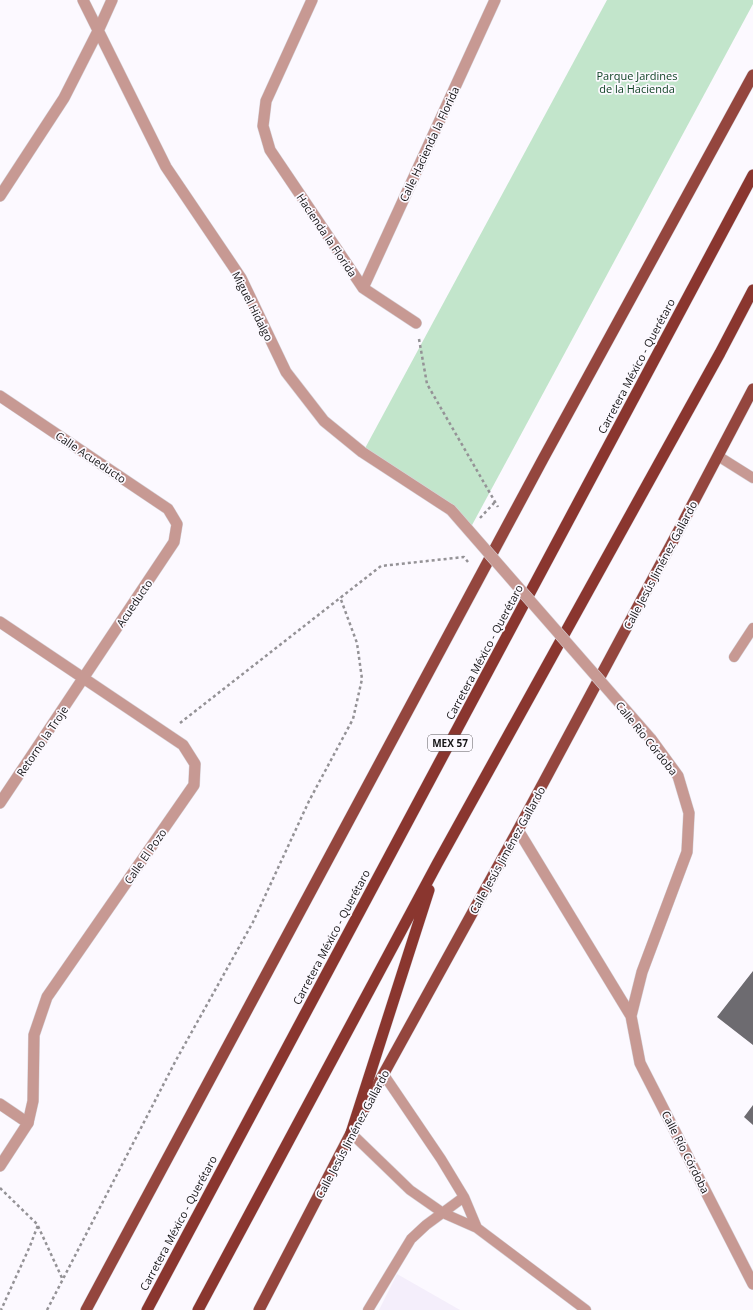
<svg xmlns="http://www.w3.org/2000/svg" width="753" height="1310" font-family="'Open Sans',sans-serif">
<rect width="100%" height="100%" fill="#fcf9ff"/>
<!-- built -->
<path fill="#f4eefb" d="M397 1274 460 1310H379Z"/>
<!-- green -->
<path fill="#c2e5cb" d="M607 0H753V4L471 527 363 452Z"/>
<!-- building -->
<path fill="#6d6b70" d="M753 971V1045L717 1017Z
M753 1105V1125L744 1117Z"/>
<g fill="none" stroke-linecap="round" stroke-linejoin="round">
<defs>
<path id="service" d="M718 456 753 478
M734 657 753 628
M384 1075 441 1159 464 1197 477 1228
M351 1133 410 1190 443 1213 477 1228 586 1310
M368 1310 411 1239 426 1225 464 1197"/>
<path id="pedestrian" d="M0 1104 28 1123"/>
<path id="minor" d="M312 0 266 101 263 126 270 150 363 288 416 323
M363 288 495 0
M0 396 168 509 177 524 174 542 0 803
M0 622 183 745 195 764 194 785 47 997 34 1035 33 1101 28 1123 0 1166"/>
<path id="tertiary" d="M83 0 166 167 241 278 286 372 324 421 362 452 451 510
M0 196 64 98 98 31 112 0
M651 739 678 776 689 813 687 852 642 972 631 1016 640 1063 753 1284
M518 830 631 1016"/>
<path id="primary" d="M86 1310 543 459 753 75
M259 1310 351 1133 518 830 681 526 753 389"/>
<path id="trunk" d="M351 1133 429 890
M147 1310 753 175
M198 1310 437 864 720 353 753 290"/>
</defs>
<!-- service casing -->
<use href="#service" stroke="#d7d4da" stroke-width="11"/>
<!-- pedestrian casing -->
<use href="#pedestrian" stroke="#d7d4da" stroke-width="12"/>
<!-- minor casing -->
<use href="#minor" stroke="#d7d4da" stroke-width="12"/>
<!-- tertiary casing -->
<use href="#tertiary" stroke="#d7d4da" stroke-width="12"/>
<!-- primary casing -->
<use href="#primary" stroke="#d7d4da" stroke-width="12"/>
<!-- trunk casing -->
<use href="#trunk" stroke="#d7d4da" stroke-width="12"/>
<!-- path -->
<path stroke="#949296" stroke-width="2.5" stroke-dasharray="3 3" stroke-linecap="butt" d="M419 339 427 384 498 507
M480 518 495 502
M180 723 381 566 464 557 468 562
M0 1188 38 1225 30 1246 1 1310
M38 1226 62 1278
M47 1310 175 1062 253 922 309 801 353 719 362 679 357 643 340 597"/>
<!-- service -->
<use href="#service" stroke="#c79993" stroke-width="10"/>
<!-- pedestrian -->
<use href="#pedestrian" stroke="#c79993" stroke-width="11"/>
<!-- minor -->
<use href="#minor" stroke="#c79993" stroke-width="11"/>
<!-- tertiary -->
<use href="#tertiary" stroke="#c79993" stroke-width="11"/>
<!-- primary -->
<use href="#primary" stroke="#94463e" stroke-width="11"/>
<!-- trunk -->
<use href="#trunk" stroke="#8a362f" stroke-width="11"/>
<defs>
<path id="tertiary-bridge" d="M451 510 651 739"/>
</defs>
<!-- tertiary-bridge casing -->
<use href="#tertiary-bridge" stroke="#d7d4da" stroke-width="12" stroke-linecap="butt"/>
<!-- tertiary-bridge -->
<use href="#tertiary-bridge" stroke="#c79993" stroke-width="11"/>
</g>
<g text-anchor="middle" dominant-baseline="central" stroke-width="3.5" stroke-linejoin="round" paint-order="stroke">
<!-- shield labels -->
<rect fill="#fcf9ff" stroke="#5a595c" stroke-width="1" x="428" y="735" width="44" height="16" rx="3"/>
<g font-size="10" font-weight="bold" fill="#151416">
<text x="450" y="743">MEX 57</text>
</g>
<!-- park labels -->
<g font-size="11" fill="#104426" stroke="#fcf9ff">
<text x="637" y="75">Parque Jardines<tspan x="637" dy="13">de la Hacienda</tspan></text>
</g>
<!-- street labels -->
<g font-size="11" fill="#151416" stroke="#fcf9ff">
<text transform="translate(429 144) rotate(-65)">Calle Hacienda la Florida</text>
<text transform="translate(327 235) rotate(56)">Hacienda la Florida</text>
<text transform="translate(253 306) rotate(63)">Miguel Hidalgo</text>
<text transform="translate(636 366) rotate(-62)">Carretera México - Querétaro</text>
<text transform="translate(91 457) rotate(34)">Calle Acueducto</text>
<text transform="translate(660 565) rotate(-62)">Calle Jesús Jiménez Gallardo</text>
<text transform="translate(134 603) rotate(-56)">Acueducto</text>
<text transform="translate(484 652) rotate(-62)">Carretera México - Querétaro</text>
<text transform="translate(647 738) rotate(51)">Calle Río Córdoba</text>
<text transform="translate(42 741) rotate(-56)">Retorno la Troje</text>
<text transform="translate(507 850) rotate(-61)">Calle Jesús Jiménez Gallardo</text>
<text transform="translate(145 856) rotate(-55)">Calle El Pozo</text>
<text transform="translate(331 937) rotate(-62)">Carretera México - Querétaro</text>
<text transform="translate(352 1134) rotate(-62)">Calle Jesús Jiménez Gallardo</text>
<text transform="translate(686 1152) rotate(63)">Calle Río Córdoba</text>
<text transform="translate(178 1223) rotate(-62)">Carretera México - Querétaro</text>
</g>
</g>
</svg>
